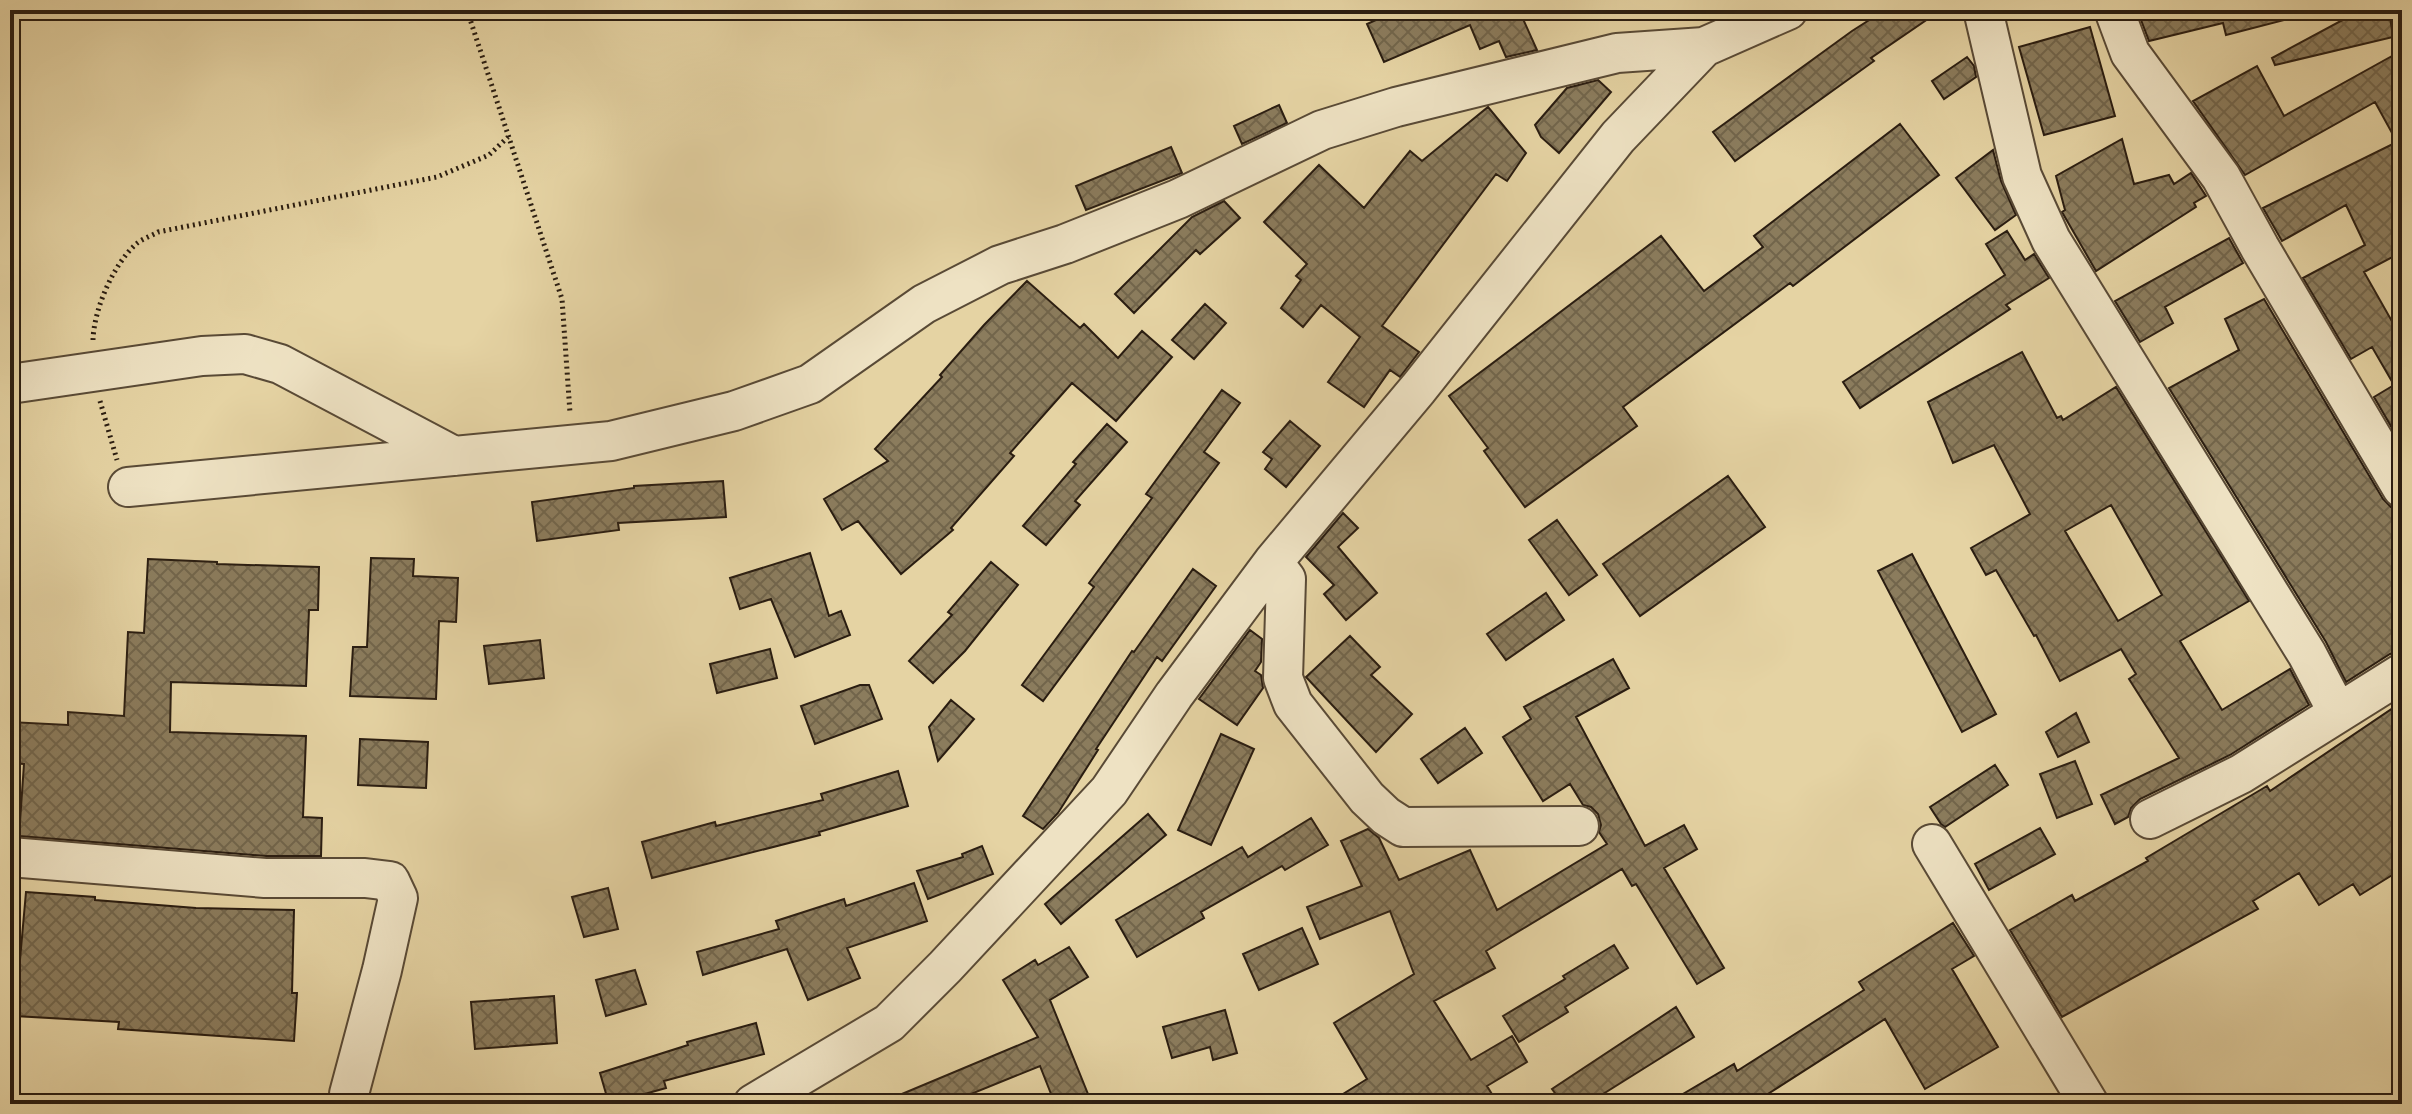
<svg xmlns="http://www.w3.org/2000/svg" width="2412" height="1114" font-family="Alegreya,serif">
<defs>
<pattern id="building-cross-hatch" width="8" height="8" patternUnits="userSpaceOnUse" patternTransform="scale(2)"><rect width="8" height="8" fill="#8b7c5d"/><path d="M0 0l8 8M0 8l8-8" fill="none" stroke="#72654b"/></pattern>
</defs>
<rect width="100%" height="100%" fill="#e5d3a3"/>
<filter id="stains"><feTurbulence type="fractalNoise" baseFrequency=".0025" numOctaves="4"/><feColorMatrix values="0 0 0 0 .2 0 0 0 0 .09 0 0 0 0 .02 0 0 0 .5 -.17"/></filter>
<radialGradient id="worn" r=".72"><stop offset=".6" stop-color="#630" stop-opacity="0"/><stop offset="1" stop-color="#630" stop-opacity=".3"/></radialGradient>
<!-- building -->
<path fill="url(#building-cross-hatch)" stroke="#2a1d11" stroke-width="2" fill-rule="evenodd" d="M1398 10H1519L1537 50 1506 57 1499 41 1480 49 1470 25 1384 62 1367 24Z
M1885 10H1941L1871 58 1874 61 1735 161 1713 132 1852 31Z
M2146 10H2291L2292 18 2226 35 2223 23 2149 41 2138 12Z
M2373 10H2389L2393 37 2275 65 2272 58 2350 16Z
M2090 27 2115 116 2044 135 2019 47Z
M2392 56 2402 73V252L2364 272 2402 339V422L2392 428 2374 397 2394 385 2372 347 2351 359 2303 278 2365 245 2346 205 2282 241 2263 208 2397 142 2375 102 2245 175 2193 101 2257 66 2284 116Z
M1967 57 1974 66 1976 77 1944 99 1932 81Z
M1598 80 1611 92 1559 153 1541 137 1535 125 1567 88Z
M1279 105 1287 123 1242 144 1234 126Z
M1488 107 1526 153 1507 181 1496 174 1382 326 1419 352 1400 377 1390 370 1364 407 1328 382 1360 337 1321 305 1303 327 1281 308 1301 280 1296 276 1307 264 1264 222 1319 165 1364 208 1410 151 1422 161Z
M1900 124 1939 175 1793 286 1790 283 1623 407 1637 426 1525 507 1484 451 1488 448 1449 396 1661 236 1704 291 1763 247 1754 236Z
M2122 139 2134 184 2169 175 2174 184 2191 173 2206 196 2194 203 2196 207 2096 271 2062 212 2065 210 2056 176Z
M1171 147 1182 173 1086 210 1076 186Z
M1993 150 2001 181 2016 215 1995 230 1956 178Z
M1224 201 1240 218 1200 254 1196 250 1134 313 1115 294 1192 217Z
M2007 231 2025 260 2034 254 2049 278 2006 305 2010 309 1860 408 1843 382 2005 275 1986 244Z
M2229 238 2243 263 2165 307 2173 323 2140 342 2115 301Z
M1027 281 1080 328 1084 324 1118 358 1142 331 1172 357 1116 421 1072 383 1010 453 1014 456 951 528 953 530 901 574 858 521 842 530 824 499 888 461 875 449 942 377 940 375 984 325Z
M2264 299 2383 499 2391 507 2402 510V651L2390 654 2346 682 2326 642 2169 388 2239 350 2225 319Z
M1205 304 1226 323 1194 359 1172 340Z
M2022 352 2057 418 2061 416 2063 420 2116 387 2249 601 2180 641 2222 710 2290 669 2309 705 2230 755 2140 799 2131 808 2128 817 2115 824 2101 795 2179 758 2129 679 2136 674 2121 649 2060 681 2036 635 2034 636 1996 570 1986 575 1971 548 2030 514 1994 445 1953 463 1928 402ZM2111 505 2162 595 2118 621 2065 531Z
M1222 390 1240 403 1204 452 1219 463 1043 701 1022 685 1094 587 1089 583 1152 498 1146 494Z
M1290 421 1320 446 1286 487 1265 469 1272 459 1263 452Z
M1107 424 1127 442 1075 501 1080 505 1046 545 1023 526 1076 464 1073 462Z
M1728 476 1765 527 1640 616 1603 564Z
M723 481 726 517 618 523 619 530 537 541 532 502 634 488V486Z
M1343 513 1358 528 1338 547 1377 593 1346 620 1324 594 1334 585 1306 557Z
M1557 520 1597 575 1569 595 1529 540Z
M810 553 829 616 841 611 850 635 795 657 771 599 740 609 730 578Z
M1912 554 1996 714 1962 732 1878 571Z
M371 558 414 559 413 576 458 578 456 622 439 621 436 699 350 696 353 647H367Z
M148 559 217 562V564L319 567 318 610H309L306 686 171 682 170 732 306 736 303 817 322 818 321 856H266L19 836 24 764 10 763V722L68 725V712L124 716 128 632 144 633Z
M991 562 1018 585 965 651 933 683 909 661 952 615 948 612Z
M1193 569 1216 586 1162 661 1157 657 1096 749 1098 750 1058 813 1043 829 1023 816 1132 651 1134 652Z
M1546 593 1564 620 1506 660 1487 634Z
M1250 630 1262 639 1261 662 1255 671 1261 675 1263 688 1237 725 1199 699Z
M1350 636 1380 667 1371 675 1412 714 1376 752 1306 677Z
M540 640 544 678 489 684 484 646Z
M770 649 777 678 717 693 710 664Z
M1613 659 1629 688 1576 717 1645 846 1684 825 1697 849 1664 868 1724 968 1697 984 1636 884 1632 886 1622 869 1486 951 1495 968 1434 1001 1471 1060 1512 1036 1527 1062 1487 1086 1498 1104H1327L1367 1079 1334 1023 1414 974 1390 911 1320 939 1307 907 1362 886 1341 841 1368 829 1379 838 1399 880 1470 850 1497 910 1607 844 1599 832 1601 825 1598 814 1591 807 1583 805 1570 784 1543 801 1503 737 1531 719 1524 707Z
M860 685H869L882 719 815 744 801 706Z
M951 700 974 719 938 761 929 727Z
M2402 702V869L2360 895 2353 884 2319 905 2299 873 2253 901 2258 909 2062 1017 2010 930 2072 895 2075 901 2148 861 2146 858 2267 786 2270 791Z
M2076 713 2089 742 2058 757 2046 732Z
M1465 728 1482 753 1438 783 1421 759Z
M1221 734 1254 749 1211 845 1178 830Z
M360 739 428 742 426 788 358 785Z
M2075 761 2092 804 2057 818 2040 774Z
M1995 765 2008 785 1945 827 1941 824 1930 807Z
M898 771 908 806 819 832 820 835 652 878 642 842 715 822 716 826 823 800 821 794Z
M1148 814 1166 835 1061 924 1045 904Z
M1311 818 1328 845 1285 870 1282 866 1201 912 1204 918 1137 957 1116 920 1242 847 1248 857Z
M2040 828 2055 854 1989 890 1975 864Z
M982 846 993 874 928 899 917 871 963 857 962 854Z
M914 883 927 921 847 948 860 978 808 1000 787 949 703 975 697 952 779 929 776 921 844 899 846 906Z
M608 888 618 929 584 937 572 897Z
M26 892 95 897V900L196 908 294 910 292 993H297L294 1041 118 1029 119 1022 15 1016Z
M1953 923 1974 956 1952 969 1998 1047 1925 1089 1885 1019 1760 1099 1758 1096 1745 1104H1666L1734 1064 1737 1071 1864 990 1859 982Z
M1302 928 1318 964 1259 990 1243 954Z
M1614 945 1628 968 1565 1007 1568 1012 1519 1042 1503 1016 1565 979 1563 976Z
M1069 947 1088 977 1050 1000 1092 1104H1055L1040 1066 961 1098 963 1104H878L1038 1037 1003 980 1035 960 1038 965Z
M635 970 646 1004 606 1016 596 980Z
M554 996 557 1043 475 1049 471 1002Z
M1676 1007 1694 1037 1587 1104H1563L1552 1089Z
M1225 1010 1237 1053 1213 1060 1210 1047 1172 1058 1163 1027Z
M756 1023 764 1054 664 1081 666 1088 609 1104 600 1073 688 1045 687 1042Z"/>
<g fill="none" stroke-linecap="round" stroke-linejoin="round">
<defs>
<path id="minor" d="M1983 10 2022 176 2051 240 2307 654 2338 713
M2114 10 2130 53 2221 177 2260 248 2402 488
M10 384 202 356 245 354 280 364 454 456
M128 487 611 441 734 411 810 384 924 304 1000 265 1065 244 1178 199 1322 130 1396 107 1617 53 1704 47
M1273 562 1286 579 1283 678 1293 704 1367 798 1386 816 1403 827 1579 826
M2150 819 2241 774 2402 673
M1932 844 2089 1104
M10 857 265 878H365L390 881 398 898 382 970 349 1094V1104
M753 1104 889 1023 945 967 1109 791 1174 695 1273 562 1418 389 1618 137 1704 47 1788 10"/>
</defs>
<!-- minor casing -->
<use href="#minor" stroke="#594a36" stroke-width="42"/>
<!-- path -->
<path stroke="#2a1d11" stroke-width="5" stroke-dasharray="2 4" stroke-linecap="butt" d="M467 10 562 299 570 413
M93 340C94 309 113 265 136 244 142 239 151 236 158 232L437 177 489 155 508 137
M100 401 117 460"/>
<!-- minor -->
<use href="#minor" stroke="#eee2c3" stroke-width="38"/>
</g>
<!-- margin -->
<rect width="2412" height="1114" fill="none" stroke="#e5d3a3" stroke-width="40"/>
<rect x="12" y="12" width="2388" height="1090" fill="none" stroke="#2a1d11" stroke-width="4"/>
<rect x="20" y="20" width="2372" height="1074" fill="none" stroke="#2a1d11" stroke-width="2"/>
<rect width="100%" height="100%" filter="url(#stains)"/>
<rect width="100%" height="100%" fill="url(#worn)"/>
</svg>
